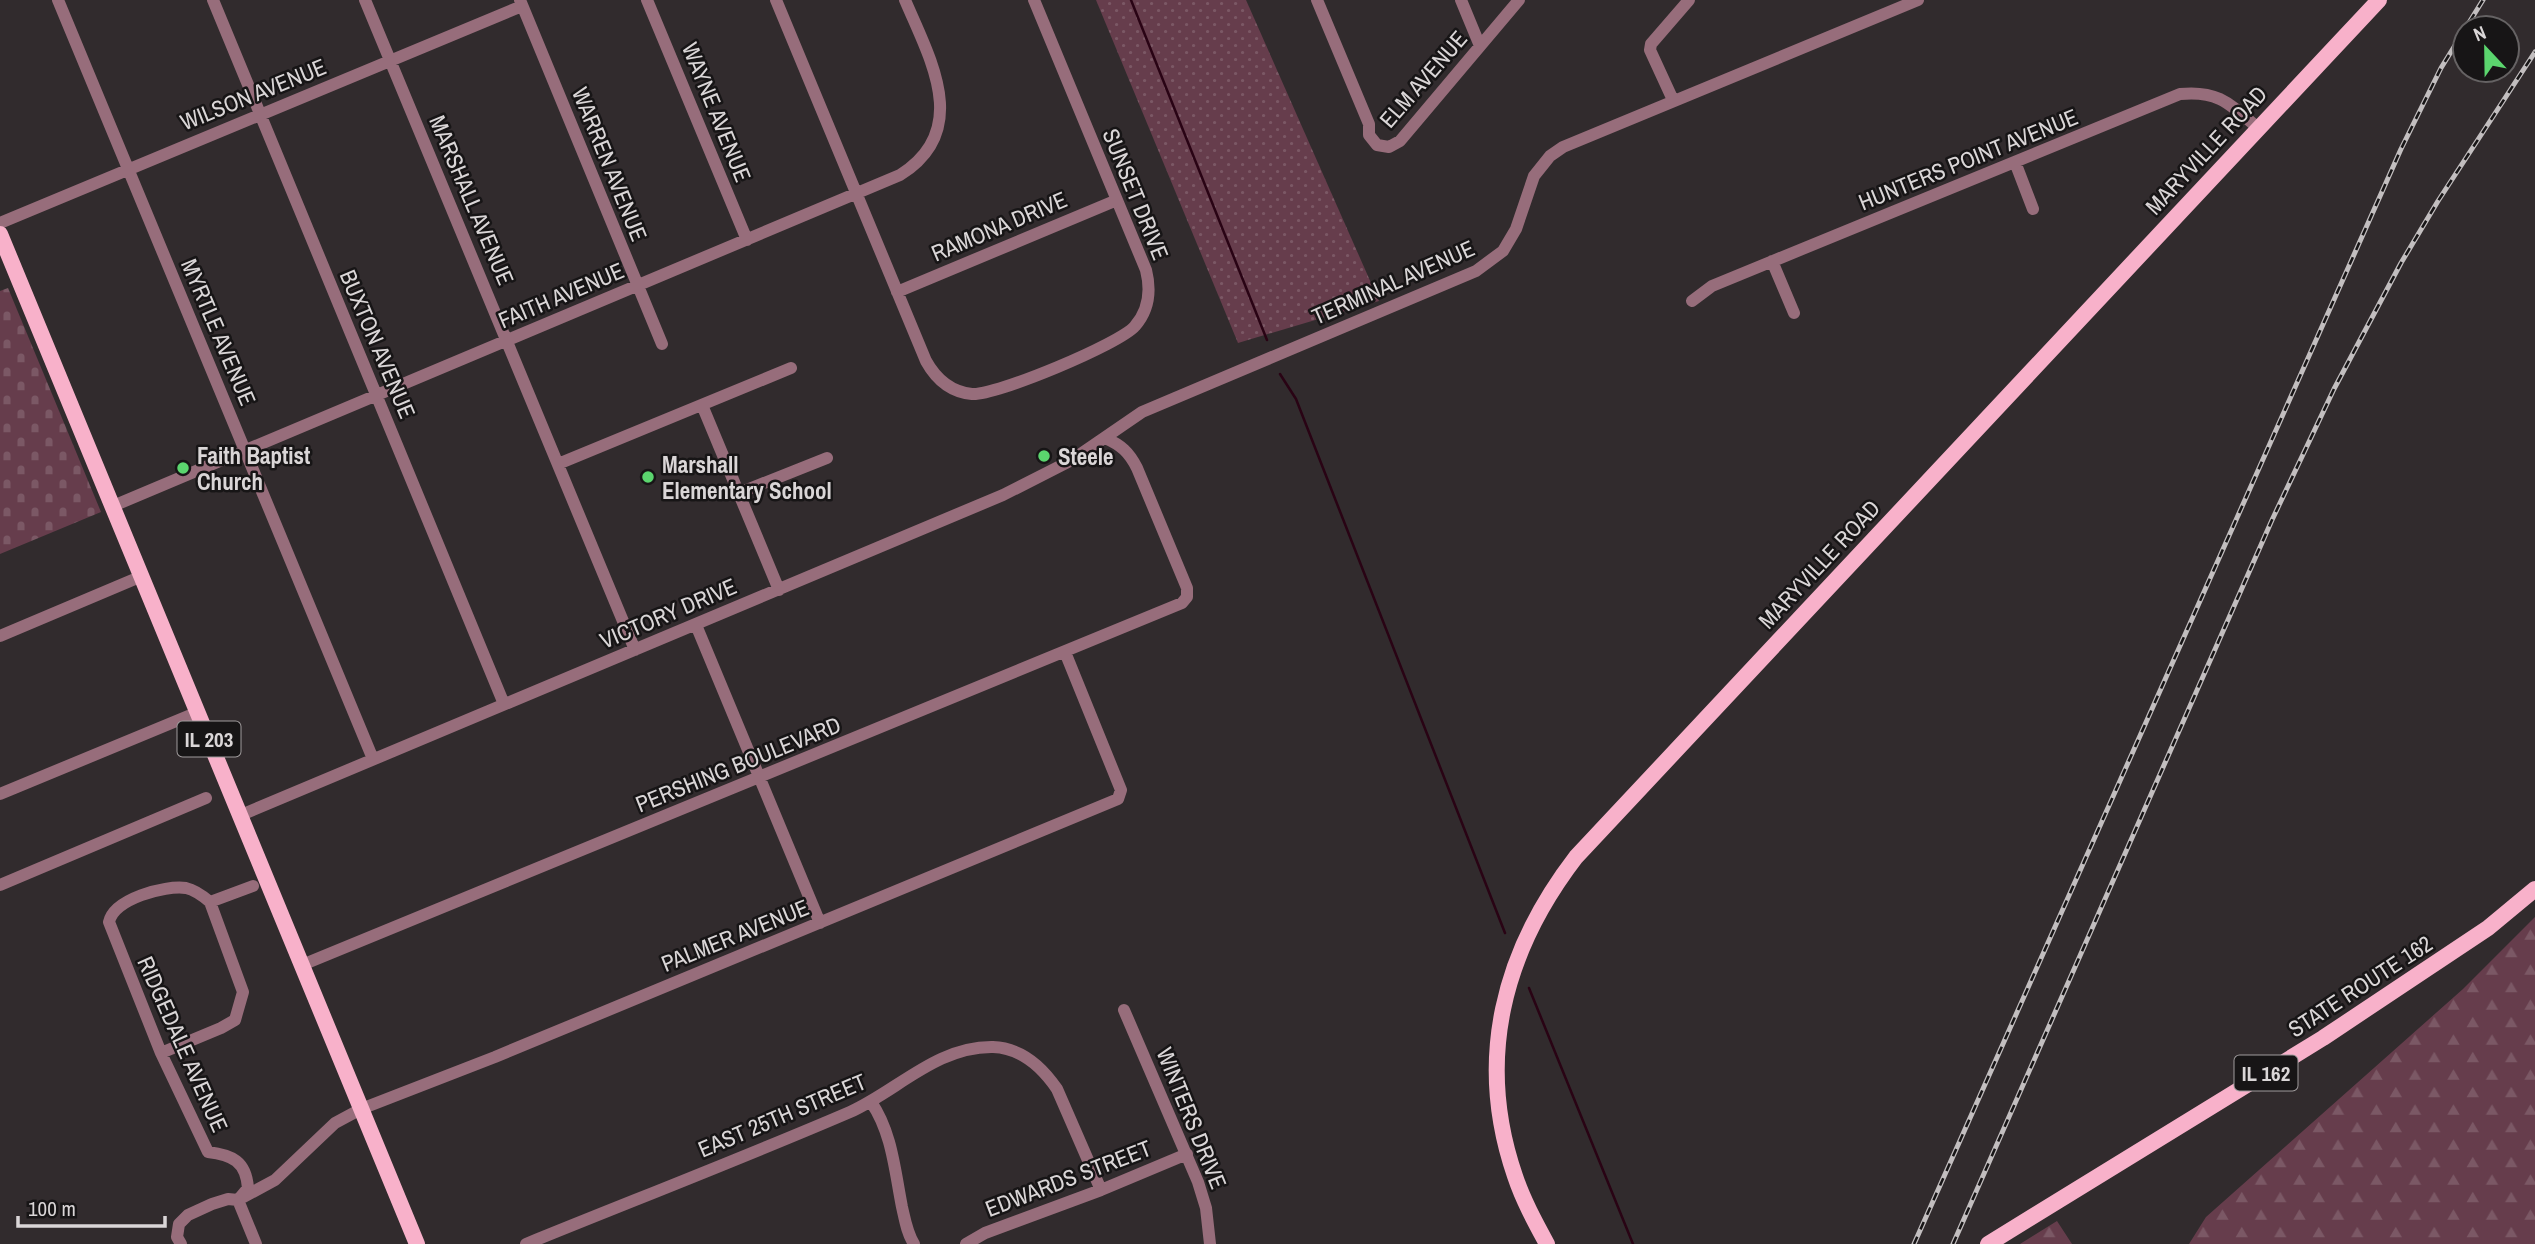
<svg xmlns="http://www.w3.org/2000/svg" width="2535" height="1244" font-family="'Archivo Narrow',sans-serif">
<defs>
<pattern id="green-dots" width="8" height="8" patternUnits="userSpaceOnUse" patternTransform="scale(1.75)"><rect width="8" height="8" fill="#663d4c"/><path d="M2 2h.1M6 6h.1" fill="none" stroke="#7b5865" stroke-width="1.8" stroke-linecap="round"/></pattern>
<pattern id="forest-firs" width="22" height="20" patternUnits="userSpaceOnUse" patternTransform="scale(1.75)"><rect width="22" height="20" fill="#663d4c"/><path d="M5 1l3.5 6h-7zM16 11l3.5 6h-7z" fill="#7b5865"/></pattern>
<pattern id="cemetery-stones" width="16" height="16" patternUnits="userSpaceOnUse" patternTransform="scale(1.75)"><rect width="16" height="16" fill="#663d4c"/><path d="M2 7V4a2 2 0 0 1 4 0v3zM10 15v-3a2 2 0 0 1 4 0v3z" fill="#7b5865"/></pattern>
</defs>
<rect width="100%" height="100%" fill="#312b2d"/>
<!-- green -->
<path fill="url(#green-dots)" d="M1096 0H1246L1379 301 1238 343Z"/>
<!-- forest -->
<path fill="url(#forest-firs)" d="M2535 917V1244H2189L2206 1217 2463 989Z
M2057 1221 2072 1244H2020Z"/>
<!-- cemetery -->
<path fill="url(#cemetery-stones)" d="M8 288 101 512 0 554V291Z"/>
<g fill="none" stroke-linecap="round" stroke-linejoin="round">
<!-- stream -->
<path stroke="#290314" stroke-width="2.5" d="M1131 0 1267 340
M1280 374 1296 399 1505 933
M1529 988 1633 1244"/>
<!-- minor -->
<path stroke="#976d7b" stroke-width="12" d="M58 0 373 759
M213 0 504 704
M365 0 635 650
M520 0 662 344
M647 0 747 240
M776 0 926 361C936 379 951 392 972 394 995 396 1120 344 1135 326 1149 310 1151 290 1146 270L1034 0
M1317 0 1369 124V135L1377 145 1389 147 1400 141 1519 0
M1461 0 1480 46
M1673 100 1650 50 1651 44 1689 0
M2015 162 2033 209
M0 223 522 6
M1772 261 1794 313
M897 292 1117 200
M1692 301 1712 286 2180 94C2218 90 2230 104 2258 128
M702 405 779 590
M558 464 791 368
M739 493 827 458
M113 506 900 175C972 130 930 59 905 0
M696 625 820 923
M0 636 142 576
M0 794 198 712
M241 815 1003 495 1072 460 1142 412 1476 271 1503 251 1516 229 1534 176 1550 156 1563 147 1918 0
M0 885 206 798
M210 902 253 886
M302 965 1182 603 1187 597V588L1137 468C1129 452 1121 445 1105 438
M1124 1010 1198 1182 1206 1208 1210 1244
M161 1053 221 1028 235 1020 243 992 210 902C203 896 195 890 186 888 164 885 114 899 109 922L161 1053 208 1152C232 1155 246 1161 248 1188L238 1200 256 1244
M871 1102C892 1132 895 1172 902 1207 905 1220 907 1233 914 1244
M181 1244 177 1237 179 1224 188 1215 212 1204 228 1199 238 1200 275 1180 335 1123 361 1109 495 1057 1118 799 1121 790 1065 652
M526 1244C634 1200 743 1158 850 1112 897 1091 937 1046 993 1047 1021 1048 1042 1067 1057 1089L1101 1190
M966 1244 985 1233 1101 1190 1187 1154"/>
<!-- major -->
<path stroke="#f8b1ca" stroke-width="16" d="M0 234 417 1244
M1547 1244C1535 1222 1523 1200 1515 1176 1475 1060 1503 952 1576 857L2379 0
M1988 1244 2323 1038 2488 928 2535 889"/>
<defs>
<path id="rail" d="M1914 1244 2401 149 2441 68 2483 0
M1953 1244 2272 520 2334 389 2401 263 2438 201 2535 52"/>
</defs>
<!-- rail casing -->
<use href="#rail" stroke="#c2bebf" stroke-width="5"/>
<!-- rail -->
<use href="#rail" stroke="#171516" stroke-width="2.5" stroke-dasharray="8" stroke-linecap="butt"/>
</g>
<!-- markers -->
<g fill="#5bd56e" stroke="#171516" stroke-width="2.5">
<circle cx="1044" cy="456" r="7"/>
<circle cx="183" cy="468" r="7"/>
<circle cx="648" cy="477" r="7"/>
</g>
<g text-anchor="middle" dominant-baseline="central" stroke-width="5" stroke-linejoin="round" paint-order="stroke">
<!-- shield labels -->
<g fill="#171516" stroke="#a09c9d" stroke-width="2">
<rect x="177.5" y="721.5" width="63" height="35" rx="5"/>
<rect x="2234.5" y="1055.5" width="63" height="35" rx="5"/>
</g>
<g font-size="21" font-weight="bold" fill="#dad6d7">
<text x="209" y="739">IL 203</text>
<text x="2266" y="1073">IL 162</text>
</g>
<!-- street labels -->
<g font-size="23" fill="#dad6d7" stroke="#171516">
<text transform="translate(1423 79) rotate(-49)">ELM AVENUE</text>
<text transform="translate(253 94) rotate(-22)">WILSON AVENUE</text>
<text transform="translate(717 112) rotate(68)">WAYNE AVENUE</text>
<text transform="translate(2206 150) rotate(-47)">MARYVILLE ROAD</text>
<text transform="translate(1968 159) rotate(-22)">HUNTERS POINT AVENUE</text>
<text transform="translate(610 164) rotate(68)">WARREN AVENUE</text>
<text transform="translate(1136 194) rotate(68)">SUNSET DRIVE</text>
<text transform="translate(472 200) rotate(67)">MARSHALL AVENUE</text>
<text transform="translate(999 226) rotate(-23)">RAMONA DRIVE</text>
<text transform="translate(1393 282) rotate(-24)">TERMINAL AVENUE</text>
<text transform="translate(561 295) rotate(-23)">FAITH AVENUE</text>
<text transform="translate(219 332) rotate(67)">MYRTLE AVENUE</text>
<text transform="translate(378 344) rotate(67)">BUXTON AVENUE</text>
<text transform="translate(1819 564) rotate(-47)">MARYVILLE ROAD</text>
<text transform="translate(668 613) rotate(-23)">VICTORY DRIVE</text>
<text transform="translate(738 764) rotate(-22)">PERSHING BOULEVARD</text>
<text transform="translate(735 935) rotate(-22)">PALMER AVENUE</text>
<text transform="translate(2360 986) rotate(-33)">STATE ROUTE 162</text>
<text transform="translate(183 1044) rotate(66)">RIDGEDALE AVENUE</text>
<text transform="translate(782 1115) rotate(-23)">EAST 25TH STREET</text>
<text transform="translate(1192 1118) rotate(68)">WINTERS DRIVE</text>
<text transform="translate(1068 1178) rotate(-21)">EDWARDS STREET</text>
</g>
<!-- poi labels -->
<g font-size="23" font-weight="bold" fill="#dad6d7" stroke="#171516" text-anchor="start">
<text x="197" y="455">Faith Baptist<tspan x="197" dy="26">Church</tspan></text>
<text x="1058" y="456">Steele</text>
<text x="662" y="464">Marshall<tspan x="662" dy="26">Elementary School</tspan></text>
</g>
</g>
<!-- north arrow -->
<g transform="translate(2486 49) rotate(338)"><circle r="33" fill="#171516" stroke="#656263" stroke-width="2"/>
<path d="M0-5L12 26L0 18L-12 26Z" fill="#5bd56e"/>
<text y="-10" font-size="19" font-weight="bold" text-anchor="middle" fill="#dad6d7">N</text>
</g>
<!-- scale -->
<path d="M18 1216v10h147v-10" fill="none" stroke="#dad6d7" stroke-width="3.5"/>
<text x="28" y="1216" font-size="21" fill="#dad6d7" stroke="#171516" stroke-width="5" paint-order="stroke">100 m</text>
</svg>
